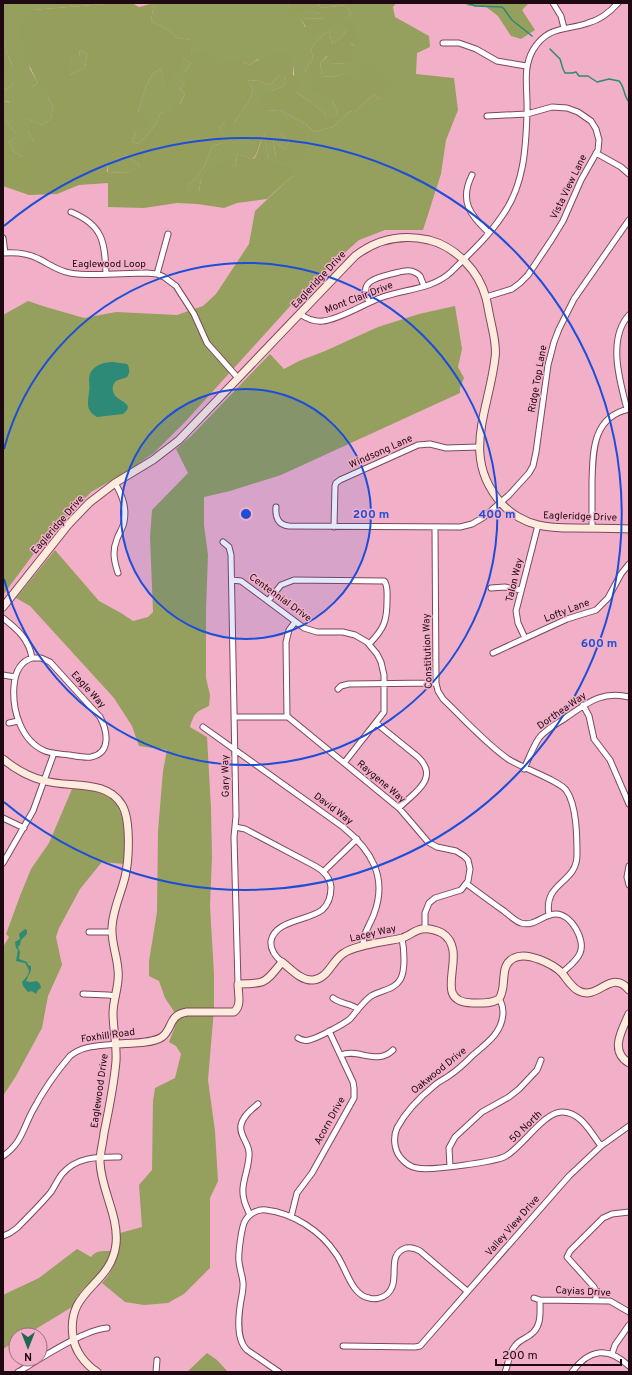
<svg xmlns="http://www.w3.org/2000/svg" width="632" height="1375" font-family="Overpass,sans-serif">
<rect width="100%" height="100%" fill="#f1b0c7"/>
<!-- green -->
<path fill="#959f5e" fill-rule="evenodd" d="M3 3H117L32 10 26 43 30 69 38 83 31 88 48 84V97L53 107 51 119 42 125 28 119V131L34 142 23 157 13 151 9 142 17 136 4 118V107L10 102 3 101V90L13 85 4 70 13 67C6 52 0 35 6 20L3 21Z
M154 3H290L288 6 319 13 327 18 301 19 305 27 337 21 351 14 345 5 322 8 317 3H396L393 7 395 17 429 36 430 47 417 53 416 74 454 78 458 110 446 140 441 174 423 230H385L359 240 311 283 185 422 155 452 128 471 91 492 41 544 3 595V315L28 301 46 307 84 318 116 312 177 315 203 306 216 294 249 244 255 211 292 176 268 159 264 133C259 142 260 150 253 159L236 154 237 165 201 179 199 192 187 193V185C201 177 207 161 212 146L222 143 225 144 219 128 227 120V135L233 136V124L249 101 253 90 248 80 259 81 270 85 279 76H286L284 86 271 91 267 111 280 110 306 124 314 132 333 127 349 112 357 110 374 94 378 99 391 88 359 85 342 74 334 77 322 76 320 63 328 56 331 64 347 63 349 44 355 45 347 30 343 36 332 44 329 31 323 35 311 48 313 59 305 70 332 93V100L338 112 335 117H326L323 111 296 92 293 64 258 59 249 65 243 62 216 73 192 55 190 40 178 38 165 28 151 21ZM287 118 292 124 295 164 293 160 276 157 273 139 277 144 285 149 289 142 279 132Z
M464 3H529L522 10 535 30 521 39 511 36 498 16 485 6H469Z
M80 50 87 54 85 68 70 75V61L72 53 79 57Z
M183 58 191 63 185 72V82L180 89 185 94 176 111H166L160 114C154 129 150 133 138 144L132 142 136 131 138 112 146 86 153 73 161 69 165 88 171 73Z
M127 155 140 166 132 173 108 172 107 164Z
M455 306 462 349 458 367 464 378 460 388V393L281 475 230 491 204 497V525L208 555 206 610V678L210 695 209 706C196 712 194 713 190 727L207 737 211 808 212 857 210 906 214 974V1009L208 1080 215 1131 218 1181 210 1198V1268L184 1294 168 1303 144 1305 125 1302 102 1283C115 1269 121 1252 120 1233L142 1227 139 1185 152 1170 153 1101 155 1088 175 1078 181 1054 176 1046 169 1042 176 1024 175 1013 165 998 159 981 149 976V961L157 912 158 831 163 771 167 750 139 746 132 726 114 698 30 606 16 598 55 550 99 601 121 613 133 621 148 617 153 612 150 537 152 510 188 473 176 449 192 435 270 354 284 369 299 361 325 351 378 327 419 314Z
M72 789C80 790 89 790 97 792 130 799 124 839 124 864L102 862 80 889 59 928 56 937 62 965 48 996 42 1028 16 1076 3 1096V947L9 937 6 934 20 896 31 869 49 843Z
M77 1249 91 1257C96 1250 103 1251 111 1251L105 1265 96 1278 83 1289 77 1297 72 1307 26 1335H16V1341L3 1349V1295L39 1278Z
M207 1353 217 1360 228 1372H187Z"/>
<!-- forest -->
<path fill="#959f5b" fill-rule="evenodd" d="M117 3H132L139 7 154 3 151 21 165 28 178 38 191 40 192 55 206 51 219 60 217 72 228 60 243 62 249 65C261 57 273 53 287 53L293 64V75L300 79 296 92 323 111 326 117H335L338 112 332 100V93L320 94 309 89 313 78 305 70 313 59 311 48 323 35 329 31 332 44 343 36 347 30 344 23 353 22 357 36 356 45 349 44 357 59 347 63 331 64 327 56 320 63 322 76 334 77 342 74 352 78 359 85V67L369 65 379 72 374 77 384 78 392 88 378 99 374 94 357 110 349 112 333 127 314 132 306 124 280 110 267 111 260 101 271 91 284 86 286 76H279L270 85 259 81 248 80 253 90 249 101 233 124V137L227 135 226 121 219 128 226 145 222 143 212 146C207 161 201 177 187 185V192H199L201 179 212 166 226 162 231 167 237 165 236 154 254 159C260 150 260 141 264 132L268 159 281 167 290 168 292 176 267 199 237 203 224 208 197 204 177 203 144 208 108 207V183L79 185 57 194 29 195 3 186V101L11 103 4 107V118L17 136 9 142 13 151 23 157V144L34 142 28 131V119L42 125 51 119 53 107 48 97V85L41 90 30 89 38 83 23 53 26 43 19 38 18 28 32 10ZM80 50 87 54 85 68 70 75V61L72 54 79 57ZM183 58 191 63 185 72V82L180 89 185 94 180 104 172 106 176 111H166L160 114C154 129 150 133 138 144L132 142 136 131 150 126 138 112 146 86 153 73 161 69 165 89 172 81 171 73 180 70ZM127 155 140 166 131 173 107 172V164Z
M290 3H317L322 8 345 5 351 14 319 32 310 34 301 19 326 18 319 13 304 10 298 14 290 13 288 6Z
M7 19C0 34 6 52 13 67L5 71 13 85 3 90V21Z
M287 118 306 135C306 146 305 159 295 165L292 160 284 163 276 157 273 138 277 144 285 149 289 142 279 132 277 126Z"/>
<!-- water -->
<path fill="#2d8a76" d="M113 362 127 364C130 368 130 373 127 377 123 379 118 379 115 382 113 385 112 388 113 391 114 402 138 402 123 414L97 417C85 410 88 402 89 392 90 387 89 383 89 379 90 366 103 362 113 362Z
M25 929 27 930V934L21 940 20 945 18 947 20 952 19 959 27 962 28 965 31 966V970L26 981 30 982 37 981 40 984 41 988 38 990 36 994 32 991 28 992 23 986 22 982 28 975 29 970 25 963 16 961 18 950 16 948 15 942 20 939 19 934Z"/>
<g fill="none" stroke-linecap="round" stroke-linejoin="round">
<!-- stream -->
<path stroke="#2d8a76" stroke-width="1.5" d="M468 3 475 6 502 7 504 9 512 20 532 36
M550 49 560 59 563 69 565 73H572L576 72 579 76H588L597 82 609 79 619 81C625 87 623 95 629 102"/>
<defs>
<path id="street" d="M553 3 561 16 564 28
M443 43H459L476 49 497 61 526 66
M596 153 621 167 629 174
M472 175C459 201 470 215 489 233
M71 212C103 225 105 242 106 274
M3 238 5 253
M3 253C16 252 28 253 39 259 49 264 58 271 70 273 92 277 123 273 147 273L157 274 164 277 176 286 194 314 207 343 238 378
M157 274 168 234
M486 297 512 289 520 283 528 275 552 239 563 221 581 180 598 150 599 140 596 129 591 121 578 112 567 108 552 107 527 114 487 116
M369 302C358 282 375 278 391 274 401 272 411 267 420 276L424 286
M300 314C307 319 314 322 323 321 338 320 364 304 380 298 403 289 432 290 451 272 469 254 488 237 502 216 524 186 526 148 527 112 528 90 522 69 533 50 548 25 566 31 588 23 600 20 610 12 618 3
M627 409C620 382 607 339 629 315
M115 483C122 495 127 507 124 522 123 528 119 533 117 539 112 551 114 561 118 573
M276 507C275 517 278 525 289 526L460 527 472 524 484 517 509 495 529 473 533 466 536 452 548 365 554 342 559 329 574 299 629 220
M334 527 335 486 336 483 340 480 418 445 430 444 446 448 479 447
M435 528 436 683 438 691 443 699C463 718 485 743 508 759 522 768 558 780 566 790 577 805 577 838 577 856 576 884 543 882 549 915
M592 528C592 513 592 497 592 482 593 452 592 417 629 409
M223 542 229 547 231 555 236 816 234 837 238 984
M232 580 241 581 304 628 317 632H343L355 635 367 642 377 654 381 662 384 675V712L344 763
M491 588 505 587 521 590
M268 601 281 585 294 580 384 581 385 582C388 588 387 594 387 601 387 621 384 629 369 644
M3 618C17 629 29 639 32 658H41L50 662 100 717C107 730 112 753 91 757 84 758 76 756 69 755 61 754 53 754 45 751 21 741 12 710 14 686 15 673 19 662 32 658
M525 638 518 623 516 611 538 525
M493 653 567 619 596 610 608 598 621 574 629 564
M3 675 15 677
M338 689 341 686 349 684 436 683
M583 705 589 716 594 739 610 760 629 804
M234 717H288L399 808 428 842 437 847 456 851 464 856 468 860 470 869 468 881 461 890 435 898 429 903 425 913V929
M287 717 286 642 289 630 295 622
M9 723 18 721
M376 723 418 757C441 779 412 794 399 808
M203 727 343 827C371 850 388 877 374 914 370 925 362 935 363 946
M524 769C529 758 533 747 539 738 545 730 556 724 564 719 586 704 601 690 629 697
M3 818 24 828
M235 827 245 829 315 866C324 871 330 877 331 887 331 896 329 904 322 910 308 921 275 920 271 941 270 950 276 957 282 962
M3 863 33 811 54 753
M629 866 627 877 629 885
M324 871 357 839
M467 884C479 893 491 902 504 911 509 915 515 921 521 923 535 927 543 914 556 914 571 914 586 940 580 953 577 961 568 967 562 973
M89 932H112
M83 994 108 995 116 996
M333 998C340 1004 350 1003 358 1009
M499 999C502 1003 503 1007 503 1013 502 1033 487 1043 473 1055 466 1062 458 1070 450 1075 445 1079 439 1081 435 1085 420 1097 406 1111 397 1128 393 1137 394 1149 400 1157 404 1162 410 1167 417 1168 429 1171 496 1162 506 1156 523 1146 544 1112 562 1112 581 1112 591 1133 601 1146
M298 1038C301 1040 305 1041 309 1040 318 1038 344 1024 350 1019 357 1011 363 1002 371 996 381 990 394 990 400 980 406 970 404 949 402 938
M341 1055C358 1048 377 1066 393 1050
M3 1156C22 1143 23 1128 33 1110 42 1093 57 1071 70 1056 83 1045 100 1046 116 1044
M450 1166 449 1148 455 1137 482 1112 509 1097 519 1089 537 1070 541 1060
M250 1215C246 1206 242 1198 243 1188 244 1176 250 1164 249 1152 248 1142 239 1135 241 1125 243 1116 251 1110 258 1104
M291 1217 297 1193 312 1173 354 1098V1088L353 1082 329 1031
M3 1236 10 1233 17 1228C29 1216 40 1205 51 1192 55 1186 58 1179 62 1174 77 1156 99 1157 119 1157
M534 1298 540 1300 610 1301 629 1312
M596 1300V1292L594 1287 567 1257 570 1251 603 1218 612 1214 629 1212
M343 1346 415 1347 420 1346 569 1176 601 1146 629 1126
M612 1354 615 1345 629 1325
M18 1372C40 1359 83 1330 107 1328
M156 1372 157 1360
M279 1372 247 1350C235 1339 239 1310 242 1295 245 1279 241 1277 239 1262 238 1254 241 1232 244 1223 248 1214 257 1209 266 1210 293 1213 321 1231 336 1254 346 1267 351 1295 369 1298 375 1300 382 1298 386 1295 403 1282 384 1255 406 1248 411 1247 415 1248 420 1251L467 1291
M505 1372C509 1363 508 1354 515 1346 519 1340 525 1339 530 1335 542 1327 540 1313 540 1300
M572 1372C589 1349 608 1346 629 1366"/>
<path id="secondary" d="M3 607 68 525 89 503 115 483 153 460 179 440 355 256C377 239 403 234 429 240 456 247 479 271 486 298 488 306 489 314 491 322 493 333 497 346 495 358 489 411 460 457 502 504 511 514 525 522 538 525 550 528 563 528 575 528 593 528 611 528 629 529
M3 759C15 769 29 777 45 781 70 788 107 779 122 805 131 820 129 860 125 877 121 894 113 909 112 927 111 942 117 955 118 970 120 985 113 999 113 1013 113 1029 117 1045 116 1061 114 1085 109 1109 104 1133 103 1143 100 1152 100 1162 101 1190 119 1216 116 1244 111 1287 66 1288 73 1337 75 1351 85 1364 97 1372
M629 1014C622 1030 609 1051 629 1063
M116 1044C128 1043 152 1044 162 1037 173 1029 168 1015 187 1012H234C242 1006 238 993 238 984 266 984 265 983 282 962 291 969 301 981 313 980 328 979 332 960 344 953 358 944 386 942 402 938 409 936 415 930 422 929 429 928 436 930 442 933 472 952 428 1002 472 1003 481 1003 491 1004 499 999 508 986 498 966 514 958 527 951 553 964 562 973 567 979 572 988 579 991 598 1001 611 968 629 990"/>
</defs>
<!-- street casing -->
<use href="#street" stroke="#7f475d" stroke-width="7"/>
<!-- secondary casing -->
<use href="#secondary" stroke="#7f475d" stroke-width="9"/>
<!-- street -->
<use href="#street" stroke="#fff" stroke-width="5"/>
<!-- secondary -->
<use href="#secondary" stroke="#fdebde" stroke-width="7"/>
</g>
<!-- distance rings -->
<circle cx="246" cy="514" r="125" fill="#1d4ed8" fill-opacity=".12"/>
<g fill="none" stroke="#1d4ed8" stroke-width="2">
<circle cx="246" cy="514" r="125"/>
<path d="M4 449A251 251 0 1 1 4 579"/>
<path d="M4 226A376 376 0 1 1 4 802"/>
</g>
<g text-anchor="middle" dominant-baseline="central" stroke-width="3" stroke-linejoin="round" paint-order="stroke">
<!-- street labels -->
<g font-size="10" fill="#1e0811" stroke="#f1b0c7">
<text transform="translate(569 187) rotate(-64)">Vista View Lane</text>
<text x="109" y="264">Eaglewood Loop</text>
<text transform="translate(319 280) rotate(-47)">Eagleridge Drive</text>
<text transform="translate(359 298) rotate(-21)">Mont Clair Drive</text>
<text transform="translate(538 379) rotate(-80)">Ridge Top Lane</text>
<text transform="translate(381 452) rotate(-24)">Windsong Lane</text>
<text transform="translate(580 517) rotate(2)">Eagleridge Drive</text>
<text transform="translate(58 525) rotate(-49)">Eagleridge Drive</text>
<text transform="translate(515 580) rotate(-76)">Talon Way</text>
<text transform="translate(280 598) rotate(36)">Centennial Drive</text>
<text transform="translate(567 611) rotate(-21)">Lofty Lane</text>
<text transform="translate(428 651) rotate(-92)">Constitution Way</text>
<text transform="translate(88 690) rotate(48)">Eagle Way</text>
<text transform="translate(562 711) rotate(-35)">Dorthea Way</text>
<text transform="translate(226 776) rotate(-91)">Gary Way</text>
<text transform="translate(381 782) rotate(40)">Raygene Way</text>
<text transform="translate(333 809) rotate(37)">David Way</text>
<text transform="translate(373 934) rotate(-13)">Lacey Way</text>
<text transform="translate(108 1036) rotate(-8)">Foxhill Road</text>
<text transform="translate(439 1071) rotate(-39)">Oakwood Drive</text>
<text transform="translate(100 1091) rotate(-82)">Eaglewood Drive</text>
<text transform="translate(330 1121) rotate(-61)">Acorn Drive</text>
<text transform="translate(526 1127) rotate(-44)">50 North</text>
<text transform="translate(513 1226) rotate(-49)">Valley View Drive</text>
<text transform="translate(583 1292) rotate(3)">Cayias Drive</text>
</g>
</g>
<circle cx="246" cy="514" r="6" fill="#1d4ed8" stroke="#f1b0c7" stroke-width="2"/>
<g font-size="12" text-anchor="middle" font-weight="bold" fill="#1d4ed8" stroke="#f1b0c7" stroke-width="3" stroke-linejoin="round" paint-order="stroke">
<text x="371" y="518">200 m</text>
<text x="497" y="518">400 m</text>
<text x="599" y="647">600 m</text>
</g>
<!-- border -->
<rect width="632" height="1375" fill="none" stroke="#1e0811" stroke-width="8"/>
<!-- north arrow -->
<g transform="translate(28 1347) rotate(180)"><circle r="19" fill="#f1b0c7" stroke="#9d6d7e"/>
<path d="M0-3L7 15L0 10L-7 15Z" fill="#216556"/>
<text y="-6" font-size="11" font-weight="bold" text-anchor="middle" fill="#1e0811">N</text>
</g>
<!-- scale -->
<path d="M496 1359v6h125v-6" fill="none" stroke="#1e0811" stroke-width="2"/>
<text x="502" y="1359" font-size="12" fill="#1e0811" stroke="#f1b0c7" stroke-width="3" paint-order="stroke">200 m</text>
</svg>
